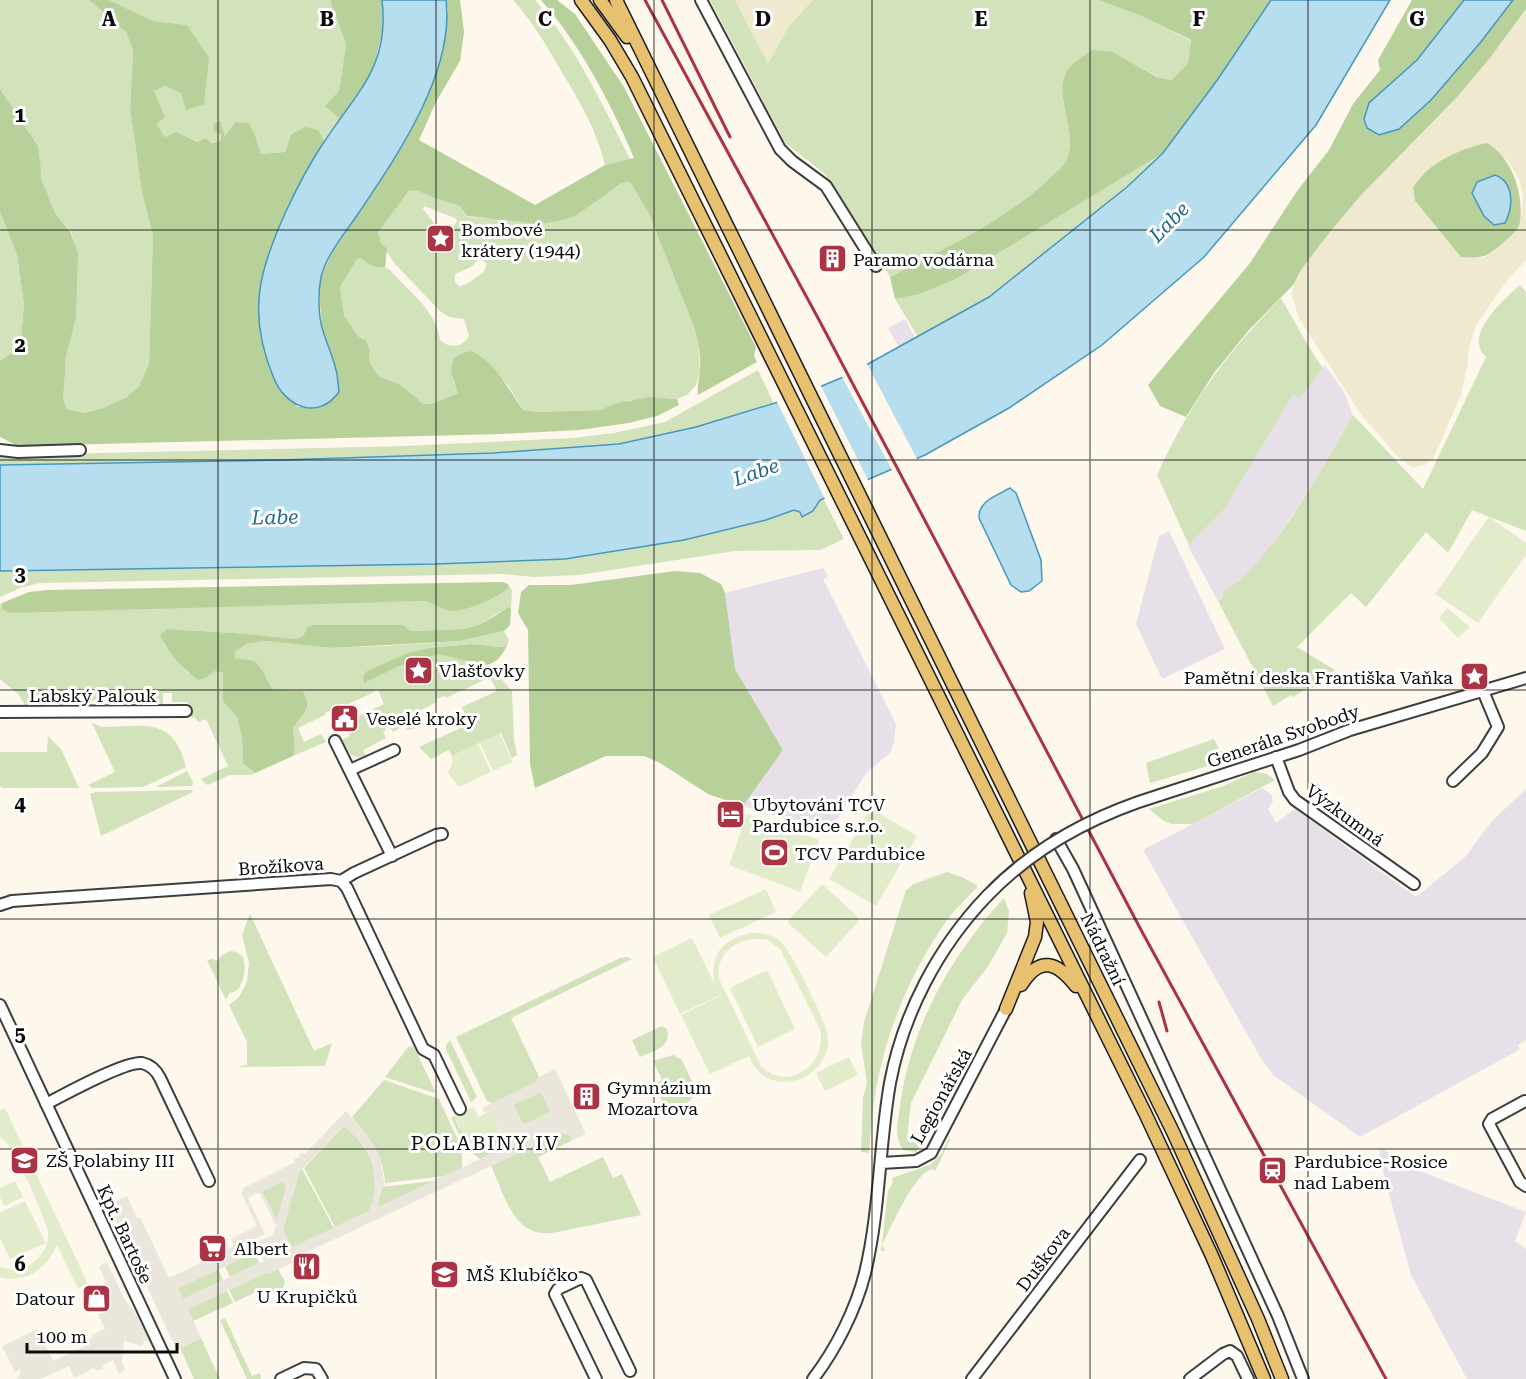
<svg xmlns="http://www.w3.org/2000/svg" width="1526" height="1379" font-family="'Roboto Serif',serif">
<rect width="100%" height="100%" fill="#fdf8eb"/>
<!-- industrial -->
<path fill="#e7e0e9" d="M905 319 915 338 899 347 888 328Z
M1325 365 1344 392 1353 415 1307 494 1270 548 1250 571 1223 592V598L1218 601 1188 546 1224 510 1293 393 1300 398Z
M1169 531 1225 649 1162 679 1136 624 1159 536Z
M823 568 828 576 823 579 896 724 894 743 890 753 867 772 829 832 743 806 783 750 735 669 725 593Z
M1262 788 1271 794 1273 801 1268 809 1276 823 1295 809 1416 897 1465 857 1492 821 1526 789V1040L1518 1045 1520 1048 1517 1051 1360 1137 1273 1075 1260 1057 1143 850Z
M1379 1147 1417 1170 1526 1212 1515 1241 1526 1249V1379H1467L1411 1275 1381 1164Z"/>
<!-- farmland -->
<path fill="#efeacf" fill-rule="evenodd" d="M735 0H813L789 26 768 65Z
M1526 9V260L1509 278 1476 325 1469 348 1467 368 1461 395 1433 459 1426 464 1413 468 1397 456 1360 413 1299 318 1291 294 1301 270 1330 232 1362 194 1490 58ZM1506 158 1519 179 1523 198 1522 213 1495 251 1482 258 1462 257 1415 202 1413 187Z"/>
<!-- green -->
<path fill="#d2e2ba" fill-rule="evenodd" d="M0 0H89L126 32 133 50 130 108 142 192 153 236 149 364 139 386 127 397 103 408 84 413 67 409 63 399 65 375 66 357 76 318 77 253 71 231 55 213 40 179V160L38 146 0 89Z
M109 0H330L346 44 339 91V118L323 141 291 133 285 152 260 154 257 143 225 136 219 120 213 124 222 134 221 140C204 146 191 139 176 132L165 137 155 124 153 91 165 86 181 93 186 25 153 21Z
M513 0H535C576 47 602 104 630 159L605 165C596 129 579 100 560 69 546 44 532 21 513 0Z
M710 0H735L768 64 789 26 813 0H1098L1139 15 1191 41 1188 63 1171 80 1158 77 1113 52 1063 103C1068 120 1074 144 1066 162 1064 166 1057 171 1053 175 1011 218 943 249 890 277L824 173 786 144Z
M1163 153 1127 187 989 297 918 337 895 299 920 294 956 279Z
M630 182 649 214 694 327 698 344 700 372 696 385 687 395 677 399 651 397 638 401 630 400 600 410 537 412 523 410 508 385 493 369 453 381 458 388V393L431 404 421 403 416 397 399 384 380 377 374 370 369 360 370 351 362 338 358 336 344 315 340 287 357 259 361 258C368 265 375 269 385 267L390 270C408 291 437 311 440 340 450 349 462 348 469 336L464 319 450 317 441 312 395 264 379 239 378 232 381 225 410 191 416 189 437 199 460 206 467 217 497 219 616 188 622 183ZM424 206 455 218 457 221 447 238 445 246H435L436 226 423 209ZM480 258 487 264 483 273C475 277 468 286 459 286L455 282V274L471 267Z
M0 212 17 255 24 304 20 347 0 361Z
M1520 285 1526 292V531L1472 510 1448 553 1426 532 1366 607 1351 593 1297 647 1335 670 1312 688 1311 686 1293 697 1291 695 1273 706 1218 601 1223 598V592C1232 585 1243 578 1251 569 1293 524 1322 468 1353 415L1423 489 1486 357C1462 336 1504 299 1520 285Z
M1281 298C1295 321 1306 345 1323 368L1300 398 1293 394 1224 510 1189 545 1157 475C1190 403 1225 355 1281 298Z
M758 370 774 404 696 427 619 444 493 453 282 460 0 465V453L12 455 405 446 573 438 614 433 665 422Z
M823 498 844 539 820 550 735 551 579 575 534 577 502 574 40 583 20 588 0 597V571L436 564 565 559 684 540 766 520 794 510 800 512 802 516 813 511 816 504Z
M508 584 512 591 511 609 508 607 479 625 462 629 304 635 297 639 235 633 167 629 164 645 188 673 207 677 215 671 223 673 224 701 237 717 242 738 243 762 255 773 252 775H230L208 785 206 784 201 779 228 766 206 719 198 722 194 716 192 719 188 702H172V693H163V705L160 706 159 701H73V708H63V700L54 699V708H48L45 701H35V708H27L18 694 0 679V604L2 603V609L425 601C433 604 440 608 448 610 465 615 494 597 508 588Z
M504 631 509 640 507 646 501 647 471 644 430 648 485 653V672L496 673 512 691 514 740 517 755 512 758 501 733 452 756 449 750 431 759 419 747 469 724 462 707 497 691 490 677 446 698 445 696 436 699 437 702 411 715 416 728 407 730 401 716 397 718 402 727 393 732 391 728 388 729 385 723 383 724 386 730 383 732 386 738 363 750 366 756C352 760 347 752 342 740L350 736 345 726 350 724 349 721 384 704 378 690 334 711 332 710 325 713V715L298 728 304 742 321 734 326 742 293 756 295 751 293 728C304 714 313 709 303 691L273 690C268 683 261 664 254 661 249 659 240 660 234 658L235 652 246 644 265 641 332 648 383 646 461 641Z
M93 723 101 727C144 727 173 715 186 767L143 787 92 788 88 785 115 772 92 723Z
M48 736 61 749 79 788H2L0 786V752H47Z
M1214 739 1220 751 1239 752 1256 748 1259 751 1150 783 1146 763Z
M187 771 193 782 192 786 156 787Z
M1254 772 1267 774 1275 780 1193 824H1172L1164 821 1149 809 1223 786Z
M192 790 193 792 101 836 90 794 95 792Z
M947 872 964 878 978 886C968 897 956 908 947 920 912 970 887 1028 876 1089 872 1110 871 1132 869 1153L861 1152 863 1098 867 1083 861 1043 864 1022 906 890 914 884Z
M1004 898 1009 911 1007 933 989 965 962 1000 911 1103 907 1137 922 1145 916 1152 904 1150C893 1139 898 1120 900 1106 911 1026 950 957 1004 898Z
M250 914 314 1051 332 1043 325 1066 240 1067V1066L247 1065V1042L229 1005 239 997 247 982 249 963 242 935Z
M231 951 236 952 243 957C247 967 244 993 229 993L226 1000 207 960 213 959 217 961 222 955Z
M626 957 632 959 511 1018 539 1077 537 1082 493 1103 487 1101 456 1037 620 958Z
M662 1026 667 1029C672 1047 654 1051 640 1057L632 1040Z
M450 1040 477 1097 471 1102 446 1049V1045Z
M409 1046 414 1047 435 1091 434 1093 385 1077Z
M673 1055 682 1060 696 1090C692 1104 680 1107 668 1113L654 1084 662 1080 653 1061Z
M384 1080 439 1099 462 1149V1168L445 1176 385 1183C383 1155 370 1138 352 1117Z
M541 1092 551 1112 523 1125 513 1105Z
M454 1116 459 1128 497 1138 501 1149 480 1159 466 1148 451 1118Z
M344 1126C372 1147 383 1178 369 1211L335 1227 304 1168Z
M561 1133 570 1135 573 1140 538 1157 550 1182 603 1157 613 1178 622 1174 641 1215 552 1233C513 1237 505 1195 491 1166Z
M950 1136V1140L935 1171 932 1169C914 1173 891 1228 882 1245L885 1251H881L888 1191 893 1182 892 1178 930 1165 941 1154Z
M302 1169 334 1228 291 1248 283 1230 299 1172Z
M284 1181 286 1189 277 1221 262 1191Z
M433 1181V1182L377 1208 382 1187Z
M254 1253 259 1263 230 1277 225 1266Z
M218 1269 223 1280 183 1299 178 1288Z
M278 1269 285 1282 283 1288 266 1296 262 1289 235 1302 229 1290 268 1272 269 1273Z
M227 1291 233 1303 193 1321 188 1309Z
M225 1318 252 1376 260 1373 261 1379H247L220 1320Z
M201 1338 220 1379H194L180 1348Z"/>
<!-- forest -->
<path fill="#b8d19b" d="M89 0H109L153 21 187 25 209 58 204 104 186 110 181 93 165 86 154 91 165 117 156 124 165 137 176 132 198 142 205 138 212 143 221 140V134L214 131 213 124 220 120 225 136 236 122 249 123C255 134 257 142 261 154L285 152 291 134 306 127 318 130 324 141 339 118 325 106 339 91 346 44 330 0H382L383 31 372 72 306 172 277 233 267 263 297 407 322 406 336 370 322 328 319 291 322 275 334 249 398 152 410 130 448 12 446 0H460L464 32 460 61 436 102 419 140 535 205 605 165 634 158C611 104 580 44 541 0H557L575 14 624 87 756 347 754 356 757 362 698 395C697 386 699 380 700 371 701 357 698 341 694 327L649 214 630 182 622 183 575 216 559 221 538 224 467 216 460 206 437 199 416 190 409 191 378 232 381 243 387 249 385 267C375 269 368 265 361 258L357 259 340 287 344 315 358 336 366 341 370 351 369 360 374 370 380 377 399 384 416 397 421 403 431 404 458 393 451 372 453 359 463 353 472 351C496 363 508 389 523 410L537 412 600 410 617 403 651 397 677 399 679 405 657 416 629 423 579 430 501 434 18 446 0 437V361L20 347 24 304 17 255 0 212V89L38 146 40 160 41 179 55 213 70 231 78 253 76 318 66 357 65 375 63 399 67 409 84 413 103 408 127 397 139 386 149 364 153 236 142 192 130 108 133 50 126 32Z
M1098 0H1271L1218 79 1163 153 956 279 920 294 895 299 890 277C943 249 1011 218 1053 175 1057 171 1064 166 1066 161 1079 134 1055 101 1065 75 1069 64 1083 57 1092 50L1113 52 1157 77 1171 80 1188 63 1191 40 1139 15Z
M1412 0H1464L1417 60 1369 103 1364 119 1367 128 1379 135 1455 73 1513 0H1526V9L1490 58 1457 97 1362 194 1330 232 1301 270 1294 284 1248 331 1214 373 1186 417 1160 406 1148 385 1250 263 1297 191 1329 150 1353 104 1380 70 1378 60Z
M1487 143C1512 157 1526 197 1519 226 1515 233 1508 238 1503 243 1487 257 1482 259 1461 257L1415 201 1413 187C1418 181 1423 174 1429 169 1445 156 1467 147 1487 143Z
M675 571 700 573 721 584 725 593 735 669 783 750 743 806 708 794 660 763 644 756H606L535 788 530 764 528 630 518 613 521 592 529 585H571Z
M502 582 508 584V588C497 598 466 612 452 611 443 610 433 604 425 601L10 613 2 609V603L29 592 47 590Z
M508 607 511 609 510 625 504 631 460 641 332 648 265 641 246 644 235 652V658C240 660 249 659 254 661 261 664 268 683 273 690L303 691C313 709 304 713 293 728L295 751 293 756 255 773 243 763 242 738 237 717 223 701V673L215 671 207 677 198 680C183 669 167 652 160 635L167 629 235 633 297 639 304 635 307 627 314 625H403L410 631 462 629 479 625 495 616Z
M471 644 501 647 507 646C502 655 497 663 486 665L438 654 399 666 364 683 363 677 367 671 408 653 430 648Z"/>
<!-- pitch -->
<path fill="#e2ebca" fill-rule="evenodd" d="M1489 517 1526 543V555L1478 623 1435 594Z
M1447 608 1470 627 1458 638 1439 618Z
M500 734 513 762 493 771 480 743Z
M478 744 491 772 459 787 448 773 452 764V756Z
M871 808 917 836 876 906 829 879Z
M747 814 819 840 800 892 729 865Z
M822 884 857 916 858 922 826 957 787 922Z
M766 889 776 912 720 938 709 915Z
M750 933C761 933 771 933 780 941 791 950 819 1010 825 1026 828 1033 829 1042 827 1049 821 1078 780 1094 758 1071 754 1067 751 1061 749 1056L710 1074 681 1015 720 996 729 1014 720 995 680 1014 653 957 692 938 715 985C709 956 721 940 750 933ZM752 939H766L780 949 820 1029C828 1065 787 1093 761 1066L719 979C716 956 731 943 752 939Z
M767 970 795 1029 758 1047 730 988Z
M849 1057 858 1075 825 1091 816 1073Z
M473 1107 479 1117 490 1111 502 1137 471 1150 454 1116Z
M5 1108 88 1284 78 1288 57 1245C47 1268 27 1284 0 1277V1267C11 1271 22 1270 31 1264 42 1257 49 1245 48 1232 47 1221 18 1158 10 1147 7 1143 4 1140 0 1137V1110Z
M15 1181 23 1197 4 1206 0 1197V1188Z
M25 1201 46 1243 10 1259 0 1238V1213Z"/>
<!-- plaza -->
<path fill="#ebe6dc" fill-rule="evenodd" d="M555 1069 586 1134 573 1140 570 1135 561 1133 301 1255 300 1259 269 1274 267 1272 188 1309 201 1338 177 1350 108 1205 127 1196 137 1218 140 1217 169 1278 227 1250 234 1245 231 1239 257 1226 241 1192 244 1190 243 1188 295 1162 294 1159 299 1157 300 1153 305 1154 346 1111 368 1136 379 1154 385 1187 381 1188 378 1207 501 1149 497 1139 502 1136 490 1111 485 1113 482 1108 537 1082 539 1077ZM541 1092 550 1112 523 1125 514 1105ZM344 1126 365 1146 373 1166 375 1190 369 1211 291 1248 283 1230 299 1172ZM284 1181 286 1189 276 1220 262 1191ZM257 1193H260L276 1226 273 1235 257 1242 261 1248 259 1250 264 1261 183 1299 178 1288 241 1259 239 1254 254 1247 252 1240 265 1234 248 1198Z
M107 1262 125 1300 138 1317 150 1342 143 1340 144 1344 140 1346 124 1340 122 1363 125 1369 119 1374 113 1360 102 1366 103 1369 97 1371 94 1368 74 1378 69 1366 41 1379H16L20 1375 21 1369 15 1372 2 1346 38 1329 53 1361 90 1344 89 1339 93 1337 92 1335 105 1329 98 1314 104 1311 99 1299 111 1293 99 1266Z"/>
<!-- water -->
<path fill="#b6deee" stroke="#4697bc" stroke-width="1.5" d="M382 0H446C455 72 397 156 358 214 345 233 327 254 321 277 318 292 318 316 323 331 327 344 333 357 336 370 338 377 338 385 339 392 317 422 284 406 273 376 261 347 255 315 261 283 269 241 300 178 324 142 357 92 390 66 382 0Z
M1271 0H1390L1316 125 1204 257 1102 345 1009 408 925 455 820 500 813 511 802 517 800 512 794 510 766 520 684 540 565 559 436 564 0 571V465L282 460 493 453 619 444 696 427 798 396 848 375 989 297 1127 187 1163 153 1218 79Z
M1464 0H1513L1480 43 1431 100 1399 129 1379 135 1367 128 1364 119 1369 103 1417 60Z
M1495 175C1515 182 1513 208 1505 223L1494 225 1484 216 1472 193 1477 182Z
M1010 488 1016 493 1041 560 1042 581 1029 591 1021 592 1011 585 979 518C978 501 996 496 1010 488Z"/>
<!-- pier -->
<path fill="#fdf8eb" d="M866 362 918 461 893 472 841 375Z
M820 384 869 482 826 501 776 400Z"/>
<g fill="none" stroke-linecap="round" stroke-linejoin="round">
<defs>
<path id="minor" d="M701 0 780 149 792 161 826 186 876 266
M0 450 18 452 80 450
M0 712 186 711
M335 741 392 856
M1276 757 1289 792 1295 800 1414 884
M350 770 394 750
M1453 781 1482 753 1498 727 1483 691
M1160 795 1299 750 1350 730 1526 678
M1056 839 1073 869 1278 1316 1303 1379
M341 881 354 873 436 835 442 834
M0 905 12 901 40 899 331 879 341 881 347 888 423 1049 434 1055 460 1109
M0 1005 175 1379
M1525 1101 1492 1119 1489 1124 1520 1182 1526 1186
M46 1104C65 1094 125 1061 142 1063 151 1065 156 1070 160 1078L209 1181
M881 1163 916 1161 931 1153 1006 1009
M281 1379 304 1368 316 1369 322 1379
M596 1379 555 1294 558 1289 581 1278 586 1280 630 1371
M813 1379C836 1349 856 1309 865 1273 880 1211 879 1146 890 1083 903 1014 938 947 987 896
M972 1379 1140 1160
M1190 1379 1223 1354 1230 1351 1237 1356 1248 1379"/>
<path id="major" d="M581 0 610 40 632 77 1145 1113 1212 1256 1264 1379
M600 0 627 37
M616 0 1173 1132 1258 1319 1282 1379
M1021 985C1040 955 1057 962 1076 986
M1006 1009 1035 937 1037 922 1031 893"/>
</defs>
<!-- minor casing -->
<use href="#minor" stroke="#3e3e3e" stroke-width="14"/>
<!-- major casing -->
<use href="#major" stroke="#1c1c1c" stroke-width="15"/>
<!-- minor -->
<use href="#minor" stroke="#fff" stroke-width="10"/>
<!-- major -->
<use href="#major" stroke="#e8c170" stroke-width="12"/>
<!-- rail -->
<path stroke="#aa3444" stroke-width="3" d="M645 0 818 318 1140 928 1386 1379
M662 0 730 137
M1159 1002 1167 1031"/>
<defs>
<path id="minor-bridge" d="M987 896C1035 846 1094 815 1160 795"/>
</defs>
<!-- minor-bridge casing -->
<use href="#minor-bridge" stroke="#3e3e3e" stroke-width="14" stroke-linecap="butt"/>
<!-- minor-bridge -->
<use href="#minor-bridge" stroke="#fff" stroke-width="10"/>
</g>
<!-- grid -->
<path fill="none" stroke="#0b0b0b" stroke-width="1.5" stroke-opacity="0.55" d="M218 0V1379M436 0V1379M654 0V1379M872 0V1379M1090 0V1379M1308 0V1379M0 230H1526M0 460H1526M0 690H1526M0 919H1526M0 1149H1526"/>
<!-- icons -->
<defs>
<symbol id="sight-square" viewBox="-11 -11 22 22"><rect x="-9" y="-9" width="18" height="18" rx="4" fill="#aa3444" stroke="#fff"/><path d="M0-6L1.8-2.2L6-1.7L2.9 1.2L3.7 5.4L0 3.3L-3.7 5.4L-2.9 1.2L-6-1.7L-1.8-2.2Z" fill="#fff"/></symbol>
<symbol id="building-square" viewBox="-11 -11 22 22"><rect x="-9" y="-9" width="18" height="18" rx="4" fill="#aa3444" stroke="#fff"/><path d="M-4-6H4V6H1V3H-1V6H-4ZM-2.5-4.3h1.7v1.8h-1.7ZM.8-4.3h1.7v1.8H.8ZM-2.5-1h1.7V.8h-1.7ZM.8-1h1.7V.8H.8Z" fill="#fff"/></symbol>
<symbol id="civic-square" viewBox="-11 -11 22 22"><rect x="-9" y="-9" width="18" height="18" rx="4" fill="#aa3444" stroke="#fff"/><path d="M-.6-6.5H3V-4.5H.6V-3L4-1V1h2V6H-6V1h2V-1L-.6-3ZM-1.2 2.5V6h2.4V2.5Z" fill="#fff"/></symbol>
<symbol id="hotel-square" viewBox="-11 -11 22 22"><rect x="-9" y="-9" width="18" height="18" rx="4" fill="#aa3444" stroke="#fff"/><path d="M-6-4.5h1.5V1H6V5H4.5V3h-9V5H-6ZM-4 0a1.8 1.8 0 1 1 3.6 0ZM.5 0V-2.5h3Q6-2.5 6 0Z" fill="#fff"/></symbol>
<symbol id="stadium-square" viewBox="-11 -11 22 22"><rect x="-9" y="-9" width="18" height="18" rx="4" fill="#aa3444" stroke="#fff"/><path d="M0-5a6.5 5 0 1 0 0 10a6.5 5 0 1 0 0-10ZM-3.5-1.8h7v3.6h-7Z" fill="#fff"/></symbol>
<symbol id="school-square" viewBox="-11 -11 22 22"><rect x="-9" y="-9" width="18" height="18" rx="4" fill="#aa3444" stroke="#fff"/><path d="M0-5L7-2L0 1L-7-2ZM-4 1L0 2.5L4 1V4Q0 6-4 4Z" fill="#fff"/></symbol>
<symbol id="station-square" viewBox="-11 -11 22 22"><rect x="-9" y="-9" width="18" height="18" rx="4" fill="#aa3444" stroke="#fff"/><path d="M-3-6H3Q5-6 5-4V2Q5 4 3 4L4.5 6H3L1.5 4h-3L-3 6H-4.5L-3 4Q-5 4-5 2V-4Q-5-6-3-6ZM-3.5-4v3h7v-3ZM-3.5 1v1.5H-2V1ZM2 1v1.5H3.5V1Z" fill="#fff"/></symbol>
<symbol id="supermarket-square" viewBox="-11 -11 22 22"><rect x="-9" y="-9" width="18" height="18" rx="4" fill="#aa3444" stroke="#fff"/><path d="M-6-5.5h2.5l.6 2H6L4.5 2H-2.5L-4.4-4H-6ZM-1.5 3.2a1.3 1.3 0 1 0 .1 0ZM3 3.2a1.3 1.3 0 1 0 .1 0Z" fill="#fff"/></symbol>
<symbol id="restaurant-square" viewBox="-11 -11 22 22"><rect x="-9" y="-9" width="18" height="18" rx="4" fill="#aa3444" stroke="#fff"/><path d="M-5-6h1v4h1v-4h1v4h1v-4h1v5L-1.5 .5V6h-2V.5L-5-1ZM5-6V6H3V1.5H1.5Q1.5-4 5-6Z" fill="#fff"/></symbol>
<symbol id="shop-square" viewBox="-11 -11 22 22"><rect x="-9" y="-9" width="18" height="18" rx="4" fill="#aa3444" stroke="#fff"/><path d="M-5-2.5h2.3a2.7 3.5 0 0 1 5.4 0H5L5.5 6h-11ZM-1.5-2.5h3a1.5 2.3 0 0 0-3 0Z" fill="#fff"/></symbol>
</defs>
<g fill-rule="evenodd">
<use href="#sight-square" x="424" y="222" width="33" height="33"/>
<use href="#building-square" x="816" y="242" width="33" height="33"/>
<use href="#sight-square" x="402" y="654" width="33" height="33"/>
<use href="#sight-square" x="1458" y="660" width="33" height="33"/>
<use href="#civic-square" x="328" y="702" width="33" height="33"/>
<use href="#hotel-square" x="714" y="798" width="33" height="33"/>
<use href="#stadium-square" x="758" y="836" width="33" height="33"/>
<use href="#building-square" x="570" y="1080" width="33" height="33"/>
<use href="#school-square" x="8" y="1144" width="33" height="33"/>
<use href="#station-square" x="1256" y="1154" width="33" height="33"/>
<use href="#supermarket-square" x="196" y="1232" width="33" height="33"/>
<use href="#restaurant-square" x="290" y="1250" width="33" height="33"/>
<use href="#school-square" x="428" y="1258" width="33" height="33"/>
<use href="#shop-square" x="80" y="1282" width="33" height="33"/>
</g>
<g text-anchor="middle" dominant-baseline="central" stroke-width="6" stroke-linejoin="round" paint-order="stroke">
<!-- poi labels -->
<g font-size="18" fill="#0b0b0b" stroke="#fff" text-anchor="start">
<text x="461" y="229">Bombové<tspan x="461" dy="21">krátery (1944)</tspan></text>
<text x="853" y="259">Paramo vodárna</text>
<text x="439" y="670">Vlašťovky</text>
<text x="1453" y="677" text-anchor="end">Pamětní deska Františka Vaňka</text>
<text x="366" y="718">Veselé kroky</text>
<text x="752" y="804">Ubytování TCV<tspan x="752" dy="21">Pardubice s.r.o.</tspan></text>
<text x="795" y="853">TCV Pardubice</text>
<text x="607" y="1087">Gymnázium<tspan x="607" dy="21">Mozartova</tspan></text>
<text x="46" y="1160">ZŠ Polabiny III</text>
<text x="1294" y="1161">Pardubice-Rosice<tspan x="1294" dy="21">nad Labem</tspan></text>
<text x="234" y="1248">Albert</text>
<text x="466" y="1274">MŠ Klubíčko</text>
<text x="307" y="1296" text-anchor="middle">U Krupičků</text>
<text x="75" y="1298" text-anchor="end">Datour</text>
</g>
<!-- street labels -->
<g font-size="18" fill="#0b0b0b" stroke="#fff">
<text x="93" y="695">Labský Palouk</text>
<text transform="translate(1283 736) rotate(-19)">Generála Svobody</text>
<text transform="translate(1345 815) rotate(36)">Výzkumná</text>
<text transform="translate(281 866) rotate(-4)">Brožíkova</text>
<text transform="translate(1103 949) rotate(64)">Nádražní</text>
<text transform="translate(941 1096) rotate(-61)">Legionářská</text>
<text transform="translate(125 1234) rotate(65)">Kpt. Bartoše</text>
<text transform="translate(1043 1259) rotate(-53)">Duškova</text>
</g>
<!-- water labels -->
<g font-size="20" font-style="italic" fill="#24688d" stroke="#fff">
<text transform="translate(1169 222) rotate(-46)">Labe</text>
<text transform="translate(756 472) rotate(-19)">Labe</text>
<text transform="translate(275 517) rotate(-1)">Labe</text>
</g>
<!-- neighbourhood labels -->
<g font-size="20" letter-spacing="1.5" fill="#0b0b0b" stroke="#fff">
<text x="485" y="1143">POLABINY IV</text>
</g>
</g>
<g font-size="20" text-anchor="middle" font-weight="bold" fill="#0b0b0b" stroke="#fff" stroke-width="6" stroke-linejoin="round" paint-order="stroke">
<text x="109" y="26">A</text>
<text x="327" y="26">B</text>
<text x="545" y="26">C</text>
<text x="763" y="26">D</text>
<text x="981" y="26">E</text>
<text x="1199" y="26">F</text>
<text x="1417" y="26">G</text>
<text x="20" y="122">1</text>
<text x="20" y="352">2</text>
<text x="20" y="581">3</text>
<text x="20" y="811">4</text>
<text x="20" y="1041">5</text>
<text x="20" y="1271">6</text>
</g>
<!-- scale -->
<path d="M27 1343v9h150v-9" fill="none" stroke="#0b0b0b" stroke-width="3"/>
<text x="36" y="1343" font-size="18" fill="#0b0b0b" stroke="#ffffff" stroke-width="4.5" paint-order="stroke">100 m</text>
</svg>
